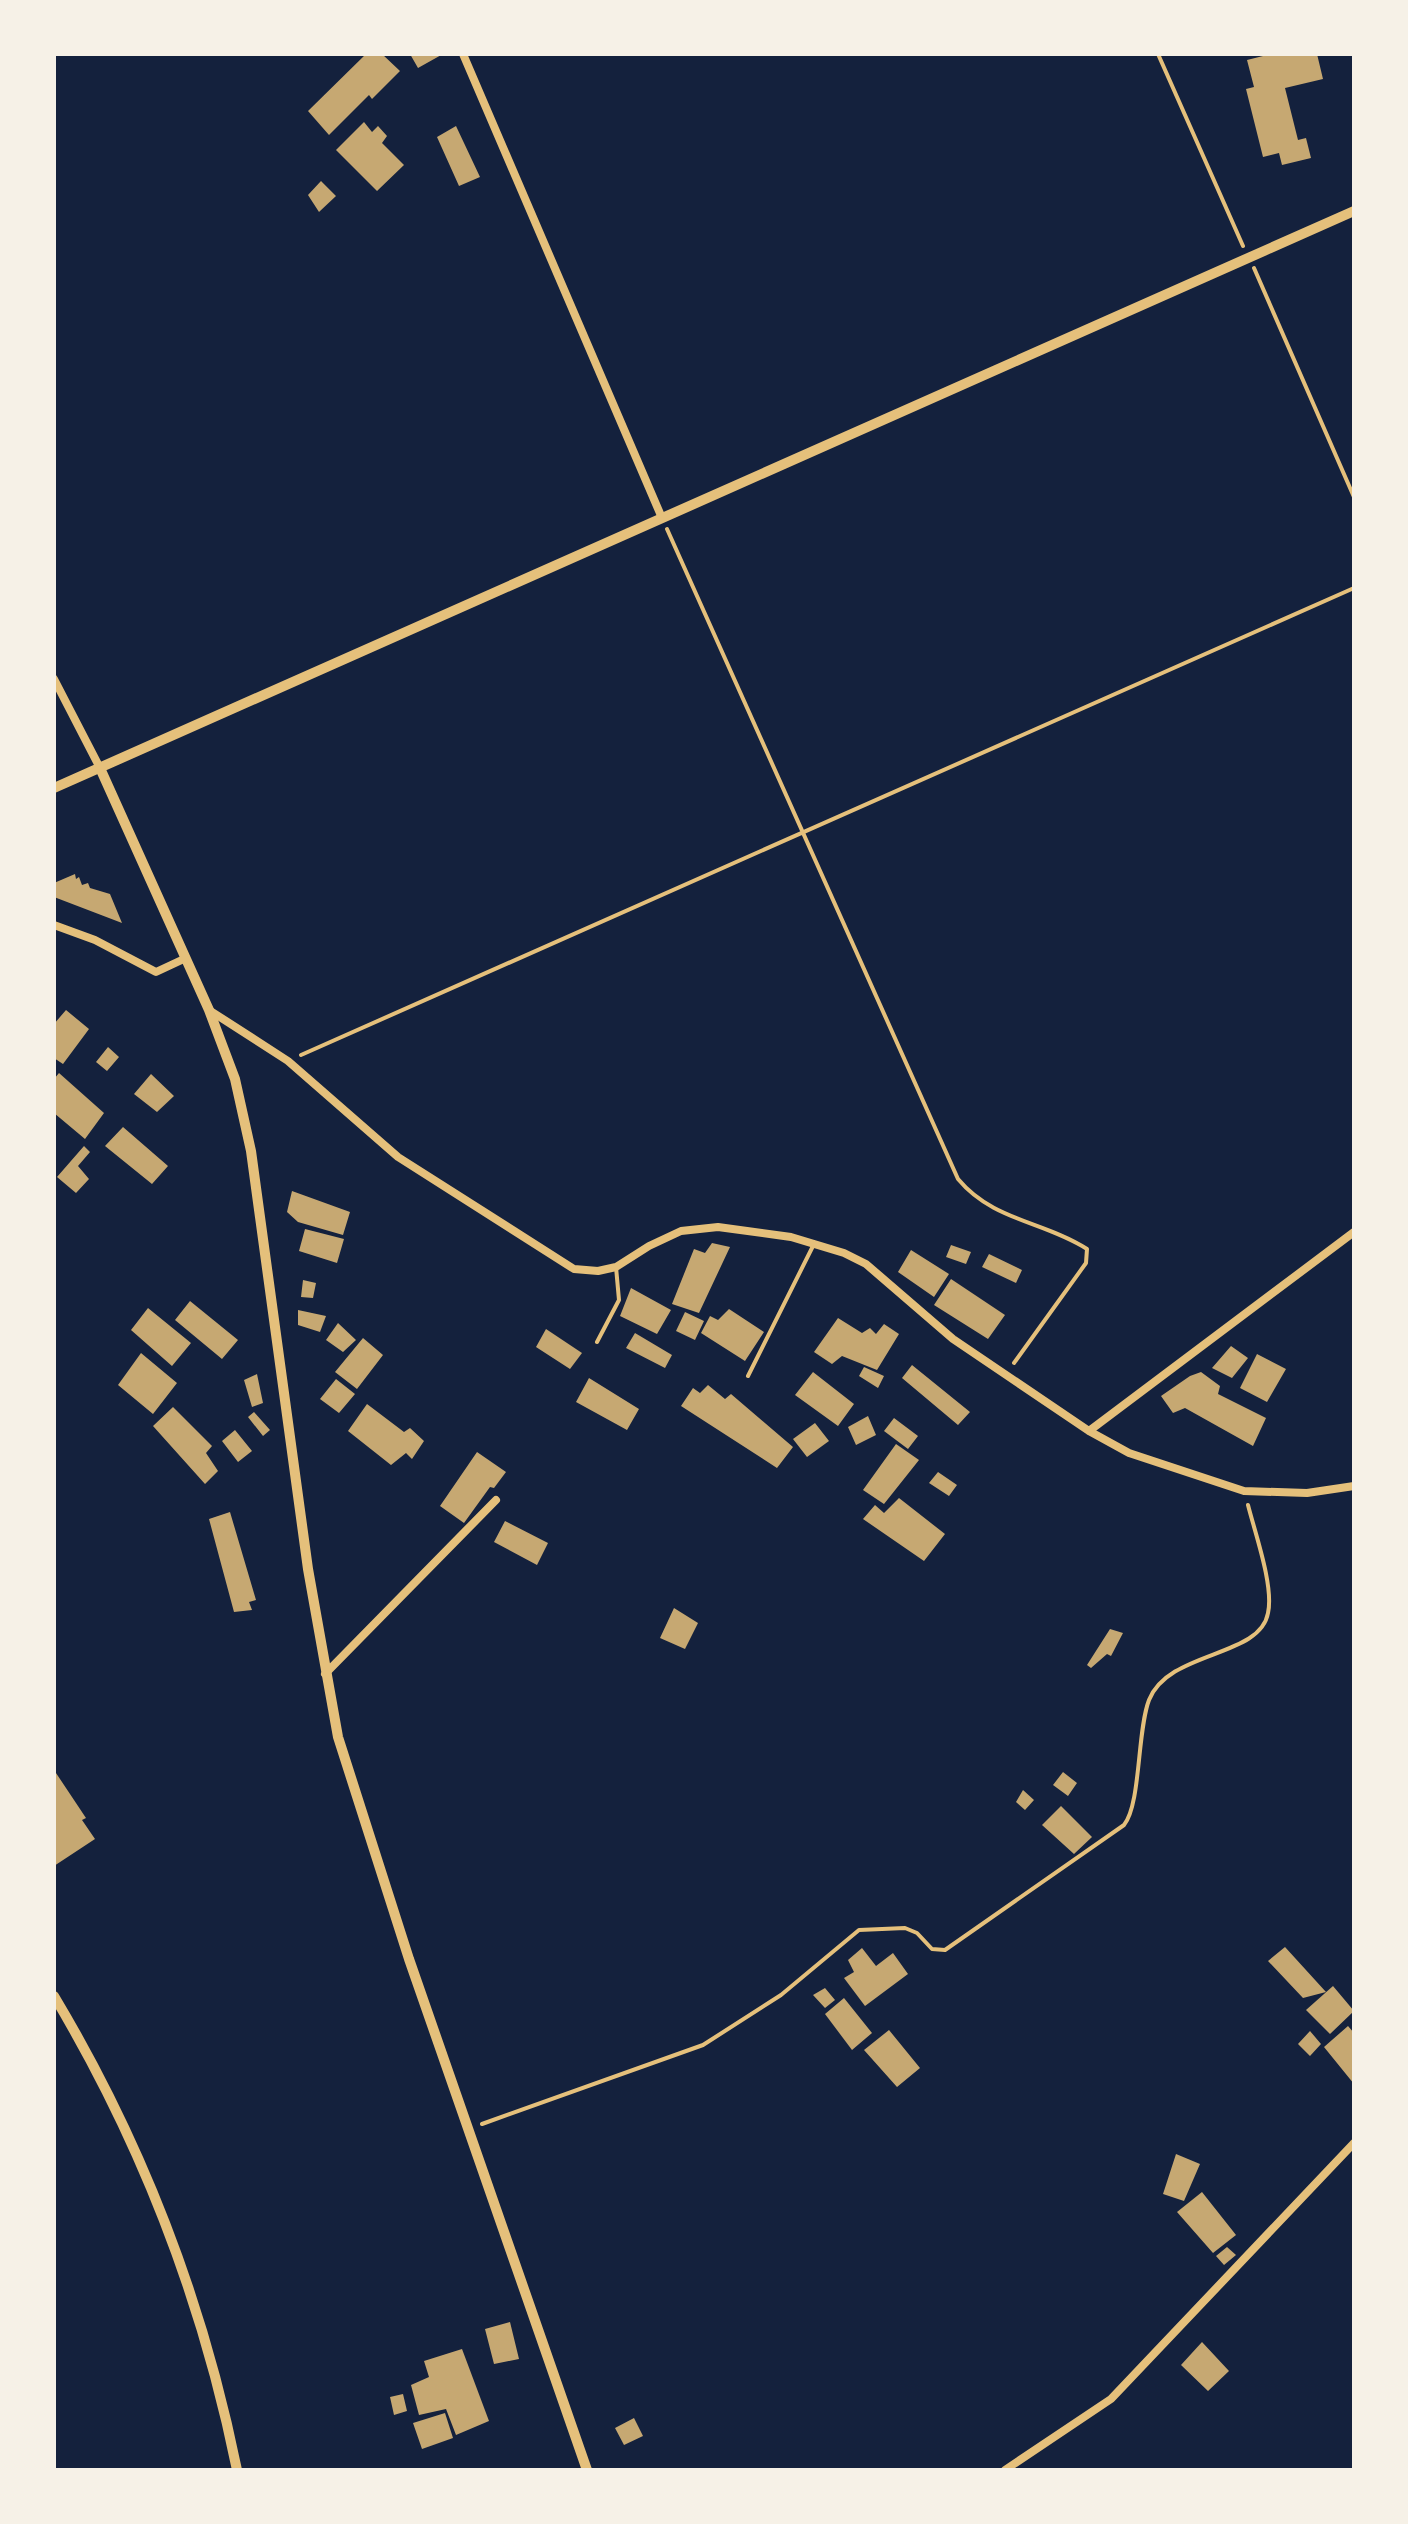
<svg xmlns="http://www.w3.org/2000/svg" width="1408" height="2524" font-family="'Public Sans',sans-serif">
<rect width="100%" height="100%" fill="#14213d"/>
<!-- building -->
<path fill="#c6a872" d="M366 54H382L400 71 372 99 369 95 329 135 308 111Z
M410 54H443L418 68Z
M1271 54H1317L1323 79 1285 88 1298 140 1306 138 1311 158 1282 165 1279 153 1263 157 1246 89 1254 87 1247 60Z
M364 122 372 132 378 126 387 136 382 143 404 165 377 191 336 150Z
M456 126 480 177 459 186 437 137Z
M321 181 336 196 319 212 308 195Z
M75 874 76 879 79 877 82 885 88 883 90 888 110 894 122 923 54 897V883Z
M66 1010 89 1029 63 1064 54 1058V1024Z
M108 1047 119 1057 107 1071 96 1062Z
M59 1073 104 1113 85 1139 54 1113V1079Z
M151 1074 174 1096 157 1112 134 1094Z
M123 1127 168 1166 152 1184 105 1146Z
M84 1146 90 1152 78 1166 89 1179 76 1193 57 1177Z
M292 1191 350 1212 343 1235 298 1222 287 1212Z
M305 1229 344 1239 337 1263 299 1251Z
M712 1243 730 1247 699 1313 672 1304 694 1249 705 1253Z
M951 1245 971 1252 966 1264 946 1257Z
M911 1250 949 1274 934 1297 898 1272Z
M989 1254 1022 1270 1016 1283 982 1267Z
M951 1279 1005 1315 988 1339 934 1305Z
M303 1280 316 1283 313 1298 301 1297Z
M631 1288 671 1310 657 1334 620 1316Z
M190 1301 238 1340 222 1359 175 1320Z
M148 1308 191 1343 172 1366 131 1330Z
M729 1309 764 1332 745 1361 701 1333 710 1316 718 1320Z
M298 1310 326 1316 320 1332 298 1325Z
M685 1312 704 1321 695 1340 676 1331Z
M838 1318 862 1333 870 1328 876 1334 884 1324 899 1334 877 1370 842 1356 832 1364 814 1352Z
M338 1323 356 1340 343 1352 326 1340Z
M546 1329 582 1353 570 1369 536 1347Z
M635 1333 672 1355 665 1368 626 1348Z
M363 1338 383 1355 357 1389 335 1372Z
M1231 1346 1248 1358 1232 1378 1212 1368Z
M141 1353 177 1383 153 1414 118 1385Z
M1257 1354 1286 1369 1267 1402 1240 1388Z
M912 1365 970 1412 958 1425 902 1378Z
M864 1367 884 1376 878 1388 859 1376Z
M813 1372 854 1404 838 1426 795 1395Z
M1201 1372 1220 1386 1218 1394 1266 1418 1253 1446 1185 1408 1173 1413 1161 1396 1190 1376Z
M257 1374 263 1403 252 1407 244 1380Z
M589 1378 639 1409 627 1430 576 1402Z
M336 1379 355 1394 339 1413 320 1399Z
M708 1385 725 1399 731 1394 793 1447 777 1468 681 1406 693 1388 700 1393Z
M367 1404 404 1432 410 1428 424 1441 412 1459 406 1453 391 1465 348 1431Z
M173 1407 212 1446 206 1453 218 1471 205 1484 153 1426Z
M254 1412 270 1430 263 1436 248 1417Z
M868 1416 876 1435 856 1445 848 1427Z
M894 1418 918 1436 908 1449 884 1431Z
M815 1423 829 1441 807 1457 793 1439Z
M235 1430 252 1451 238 1462 222 1441Z
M896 1444 919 1460 884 1504 863 1490Z
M477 1452 506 1472 494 1488 490 1487 464 1523 440 1506Z
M938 1472 957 1485 949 1496 929 1483Z
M899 1498 945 1534 924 1561 863 1519 875 1505 884 1513Z
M230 1512 256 1600 249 1602 252 1610 234 1612 209 1519Z
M505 1521 548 1543 537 1565 494 1542Z
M674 1608 698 1623 685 1649 660 1638Z
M1110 1629 1123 1633 1111 1656 1107 1654 1091 1668 1087 1665Z
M54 1770 86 1818 82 1820 95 1839 54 1866Z
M1063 1772 1077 1783 1068 1796 1053 1785Z
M1023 1790 1034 1800 1025 1810 1016 1802Z
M1061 1806 1092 1837 1074 1854 1042 1825Z
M1285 1947 1326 1992 1303 1998 1268 1961Z
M862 1948 876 1966 893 1953 908 1974 865 2006 844 1978 854 1972 848 1960Z
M1333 1986 1354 2011 1330 2034 1306 2010Z
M825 1988 835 2000 825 2008 813 1995Z
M844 1998 872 2033 852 2050 825 2014Z
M1348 2026 1354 2033V2084L1324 2047Z
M889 2030 920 2068 897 2087 864 2050Z
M1310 2031 1321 2044 1310 2056 1298 2044Z
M1176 2154 1200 2164 1184 2201 1163 2194Z
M1202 2192 1236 2235 1213 2253 1177 2212Z
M1227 2247 1236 2255 1224 2265 1216 2256Z
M510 2322 519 2359 494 2364 485 2329Z
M1202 2342 1229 2371 1208 2391 1181 2365Z
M462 2349 489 2421 456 2435 446 2409 419 2415 411 2385 429 2377 424 2361Z
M403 2394 407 2411 394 2415 390 2397Z
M445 2413 453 2438 422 2449 413 2423Z
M634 2418 643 2436 624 2445 615 2428Z"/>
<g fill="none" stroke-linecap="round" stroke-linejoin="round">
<!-- path -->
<path stroke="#e5c07b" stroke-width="4" d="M1158 54 1243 246
M1254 268 1354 497
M667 529 958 1179C993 1221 1043 1221 1087 1249L1086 1263 1014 1363
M301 1055 1354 588
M482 2124 703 2045 781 1995 859 1930 905 1928 917 1933 932 1949 945 1950 1124 1825C1141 1804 1137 1731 1149 1700 1169 1650 1260 1658 1268 1613 1274 1586 1255 1533 1248 1505"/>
<!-- service -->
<path stroke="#e5c07b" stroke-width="4" d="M597 1342 619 1300 616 1267
M748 1376 813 1246"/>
<!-- minor -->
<path stroke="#e5c07b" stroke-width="8" d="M463 54 662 518
M54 679 100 768
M54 925 95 940 156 972 186 958
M209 1010 288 1061 398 1157 574 1269 598 1271 616 1267 649 1246 681 1231 718 1227 791 1237 844 1253 866 1264 953 1339 1089 1431 1129 1453 1244 1491 1307 1493 1354 1486
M1089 1431 1354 1232
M325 1674 496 1500
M1005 2470 1111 2399 1354 2143"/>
<!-- tertiary -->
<path stroke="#e5c07b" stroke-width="10" d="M100 768 209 1010 235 1079 251 1151 308 1569 338 1737 409 1959 587 2470
M54 788 1354 211
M54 1996C142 2143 203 2302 237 2470"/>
</g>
<!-- border -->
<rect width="1408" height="2524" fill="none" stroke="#f6f1e7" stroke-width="112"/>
</svg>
